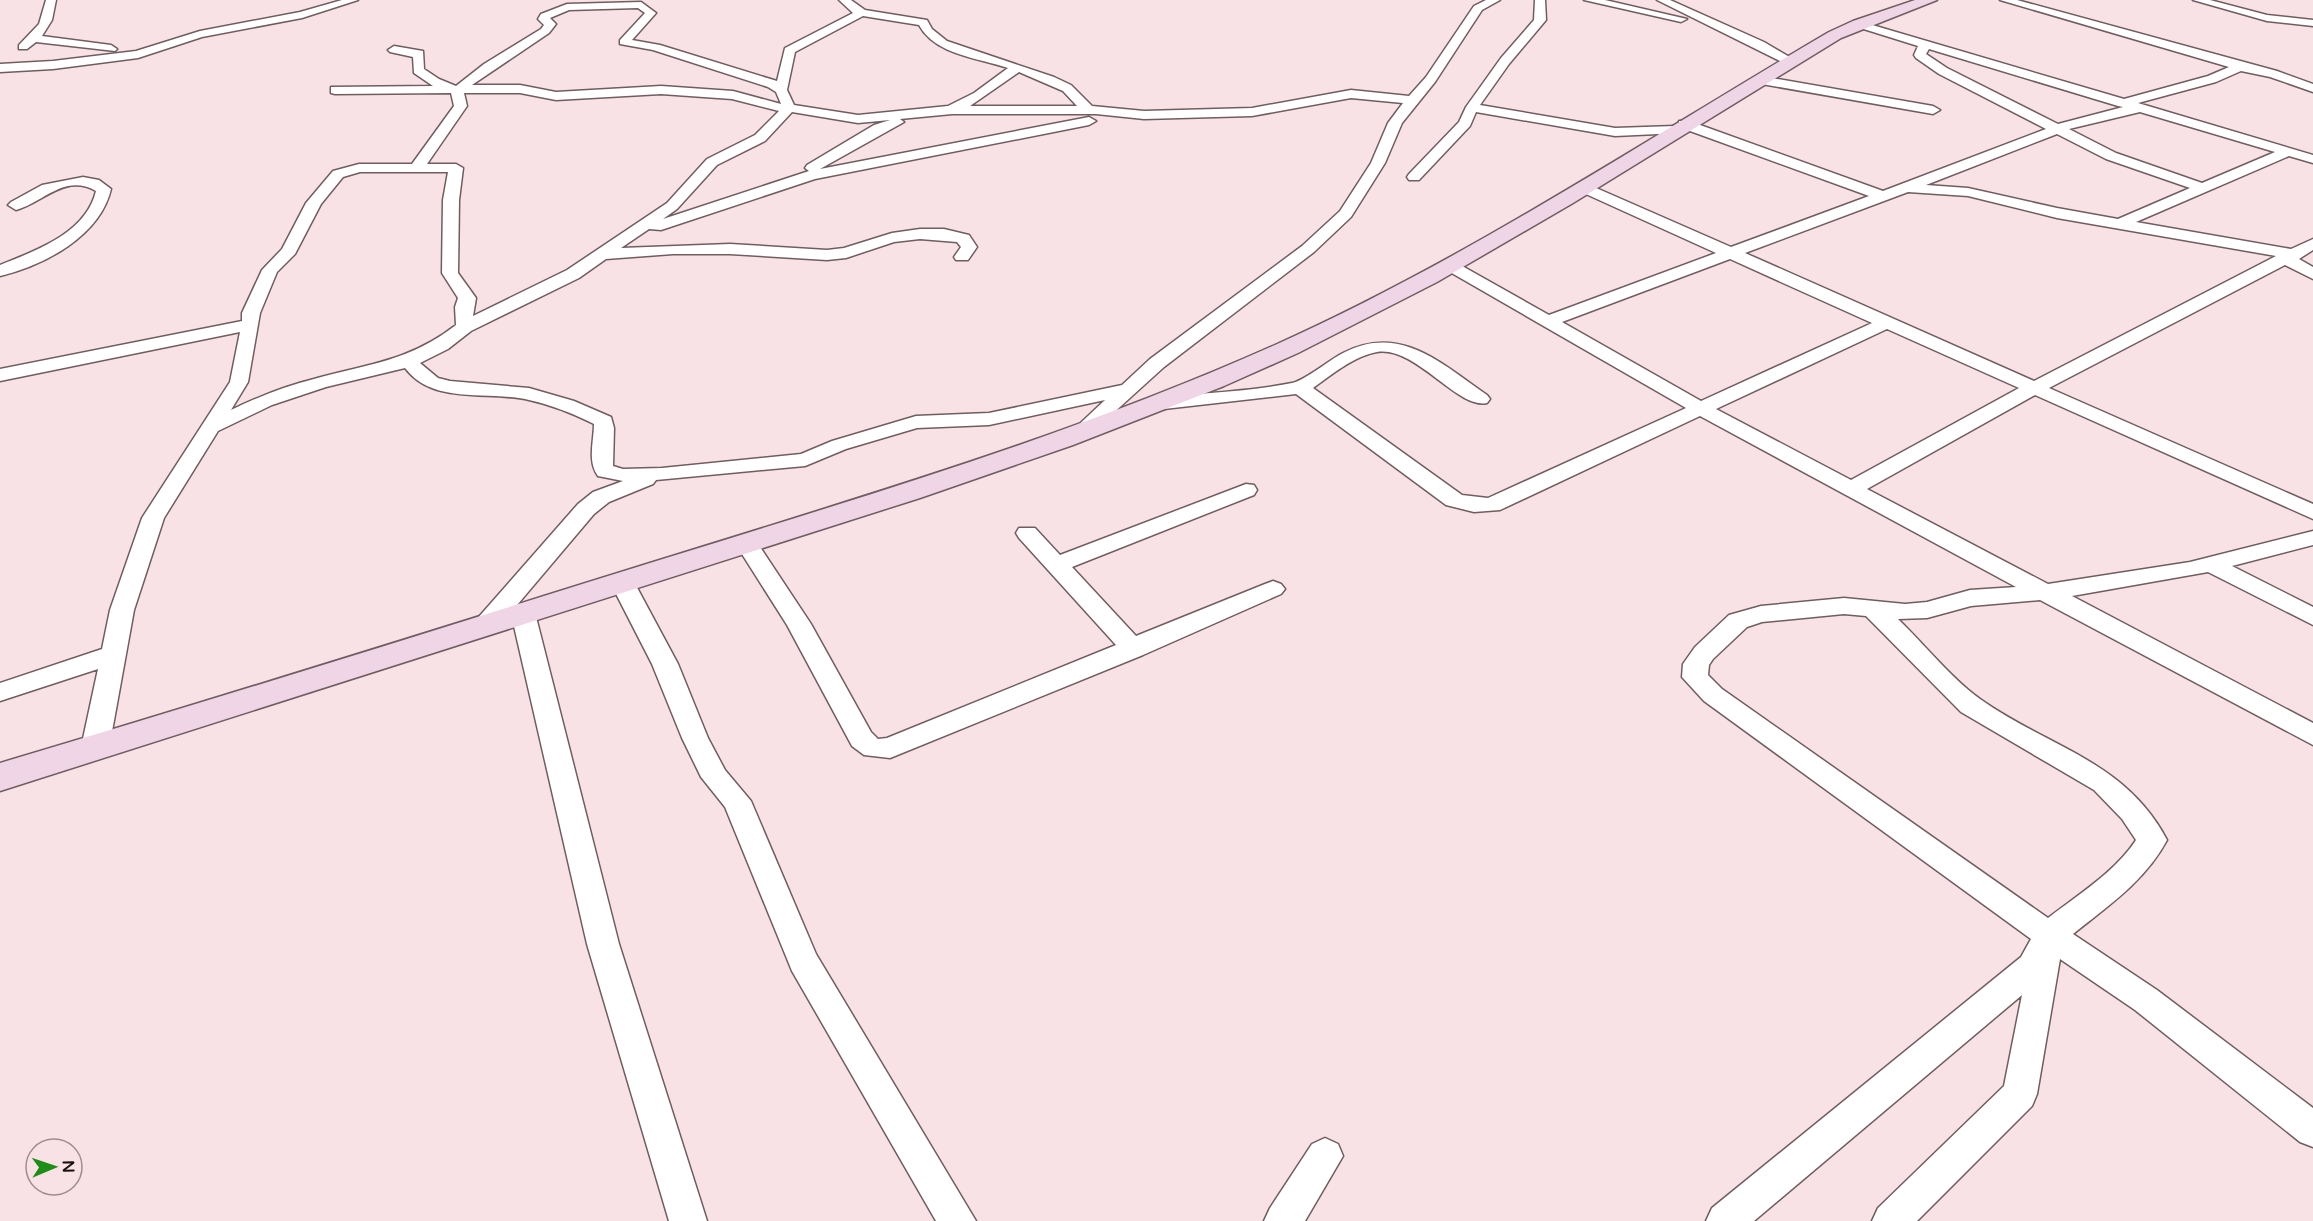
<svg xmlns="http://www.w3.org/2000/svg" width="2313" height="1221" font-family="'Varela Round',sans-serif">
<rect width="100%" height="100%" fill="#f9e2e5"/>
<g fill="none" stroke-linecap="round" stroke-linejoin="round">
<defs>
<path id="street" d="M46 0H56L52 20 42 36 111 45 117 49 115 51 36 42 27 49H19V45L39 24Z
M342 0H358L302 18 202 37 138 58 53 69 0 72V64L53 61 136 51 200 31 300 12Z
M839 0H851L865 10 927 20 932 29 947 41 1054 77 1071 85 1092 106 1144 111 1252 108 1351 90 1409 96 1426 77 1474 6 1486 0H1500L1482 10 1435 82 1402 123 1385 163 1351 217 1314 252 1164 367 1088 436H1074L1071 432 1105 400 989 425 917 428 846 449 805 466 656 480 653 484 609 502 594 514 495 631 486 633 477 631 474 625 477 619 578 504 593 492 623 481 598 476C587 461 594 441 594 424 574 414 552 405 529 400 488 390 434 406 405 368L326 387 272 405 218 431 164 518 134 610 109 748 105 755 95 758 85 755 81 748 98 669 0 701V683L102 649 110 610 142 518 230 382 240 332 0 381V369L242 321V313L262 270 282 249 306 203 333 171 359 164H412L454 106 451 93 335 94 331 93V87L433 86 414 73 413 57 390 52 388 50 394 46 423 51 424 69 439 79 456 86 484 64 541 29 544 25 538 19 541 14 567 4 641 2 656 13 632 40 660 45 777 81 785 48 853 13ZM638 8 645 13 620 40V44L653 50 768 87 776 92 781 104 733 91 661 86 556 92 520 85H472L549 33 556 24 550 18 569 10ZM863 16 919 25C935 55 979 58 1008 68L974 93 948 106 858 115 794 105 787 90 795 52ZM1019 72 1063 91 1077 106H970ZM464 93H520L556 100 661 94 732 99 779 111 755 135 707 159 667 203 567 270 473 316 476 298 458 273 459 200 463 168 456 164H427L467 106ZM1351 98 1403 103 1388 123 1371 163 1340 211 1302 246 1150 359 1122 385 989 413 916 416 832 441 801 454 662 468 623 469 613 466 614 428 611 417 574 401 529 388 450 381 438 378 420 363 448 349 471 331 579 278 606 259 673 254H730L827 260 846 258 894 242 920 239 957 242 961 247 954 257 956 260H968L977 247 969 235 944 229H920L892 233 844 248 827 250 730 244 621 248 649 229 661 230 815 179 1089 125 1096 121 1089 117 820 169 904 122 900 119 952 114H1096L1144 119 1252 116ZM792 112 858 123 890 120 874 125 807 165 805 168 809 171 663 219 677 209 717 165 765 141ZM360 172H448L443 200 442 273 458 298 455 307 456 325C410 361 368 364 314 379 285 386 258 397 231 410L248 382 260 313 277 272 295 254 321 204 343 177Z
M1535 0H1545L1546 20 1509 64 1480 105 1615 128 1675 126 1682 130 1680 133 1615 136 1476 112 1470 126 1419 180H1409L1407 177 1409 174 1459 122 1466 107 1501 58 1534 20Z
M1584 0H1605L1687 19 1681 22Z
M1657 0H1670L1764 42 1798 62 1788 65Z
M2000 0H2017L2277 71 2313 84V92L2270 77 2241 71 2216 82 2138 103 2313 155V163L2289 156 2136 222 2291 249 2313 239V250L2299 259 2313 267V279L2285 265 2049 388 2313 504V519L2035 395 1867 489 2048 584 2190 562 2313 531V545L2232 566 2313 607V625L2208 572 2072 596 2313 723V745L2040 600 1971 606 1927 618 1898 619C1923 643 1952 679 1980 699 2047 747 2125 760 2167 840 2145 881 2108 906 2073 934L2157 990 2313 1108V1147L2300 1142 2135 1010 2060 959 2037 1094 2032 1106 1917 1221H1872L1878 1208 2004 1086 2022 995 1754 1221H1706L1712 1208 2021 957 2031 939 1704 701 1682 677 1683 664 1695 647 1729 615 1761 606 1844 598 1905 604 1927 602 1970 590 2016 587 1700 416 1500 510 1474 512 1446 505 1296 394 1155 410 1145 404 1155 398C1200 393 1248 392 1292 383 1306 380 1329 360 1343 353 1400 323 1442 364 1487 395L1490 399 1487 403C1458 410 1416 346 1377 352 1354 356 1331 375 1313 388L1462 495 1488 498 1686 408 1443 268 1441 265 1443 262H1455L1549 315 1716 253 1577 190 1575 187 1577 184H1587L1731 247 1869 196 1679 127V121H1689L1883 191 2046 129 1939 74 1916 58 1914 55 1918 46 1854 26V22H1862L2124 99 2208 76 2229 67ZM1929 49 2118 106 2123 107 2058 124 1947 68 1926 54ZM2140 112 2275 152 2202 183 2116 153 2069 129ZM2057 134 2106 159 2190 188 2118 219 2057 208 1968 188 1926 185ZM1908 192 1968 196 2057 218 2276 256 2034 381 1745 253ZM1730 259 1872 323 1701 401 1562 322ZM1887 329 2019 388 1851 480 1716 409ZM1844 614 1866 616 1961 712 2094 790 2122 819 2136 840C2115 872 2079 894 2048 918L1722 689 1708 675 1709 665 1713 659 1747 627 1762 622Z
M2193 0H2210L2267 15 2313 20V26L2267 21Z
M1760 76 1933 106 1940 110 1933 114 1756 83 1754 80Z
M83 177 99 180 111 189C100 236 45 265 0 276V265C37 250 86 233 96 191 64 173 43 203 16 210L8 205 11 202 42 185Z
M1246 484 1254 485 1257 490 1254 495 1072 567 1136 636 1265 584 1273 581 1281 584 1285 589 1281 594 1143 655 890 758 864 755 852 746 787 625 735 543 738 538H754L811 624 871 732 878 739 887 738 1116 645 1019 538 1016 533 1019 528H1035L1060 555Z
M622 575 630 577 634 582 678 664 708 738 725 770 751 801 816 954 976 1221H936L792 971 725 807 701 777 682 738 652 664 610 582 614 577Z
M523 605 532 607 535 613 619 944 707 1221H669L587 944 511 613 514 607Z
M1325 1138 1338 1144 1343 1156 1305 1221H1264L1270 1208 1312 1144Z"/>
<path id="secondary" d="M1915 0H1937L1841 38 1573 203 1437 282 1298 353 1224 386 1073 445 920 498 0 791V763C223 697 444 627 666 558 872 494 1078 433 1275 345 1469 258 1647 139 1829 32L1853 21Z"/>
</defs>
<!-- street casing -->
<use href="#street" stroke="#705d60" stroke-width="3"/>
<!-- secondary casing -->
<use href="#secondary" stroke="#705d60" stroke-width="3"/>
<!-- street -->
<use href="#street" fill="#fff" fill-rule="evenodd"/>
<!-- secondary -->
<use href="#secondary" fill="#efd5e6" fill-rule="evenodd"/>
</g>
<!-- north arrow -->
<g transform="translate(54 1167) rotate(88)"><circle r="28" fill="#f9e2e5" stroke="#9e8d8f" stroke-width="1.5"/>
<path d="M0-4.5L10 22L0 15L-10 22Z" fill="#1c8e15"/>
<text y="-9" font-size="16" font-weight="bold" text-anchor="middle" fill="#160e0f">N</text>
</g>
</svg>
